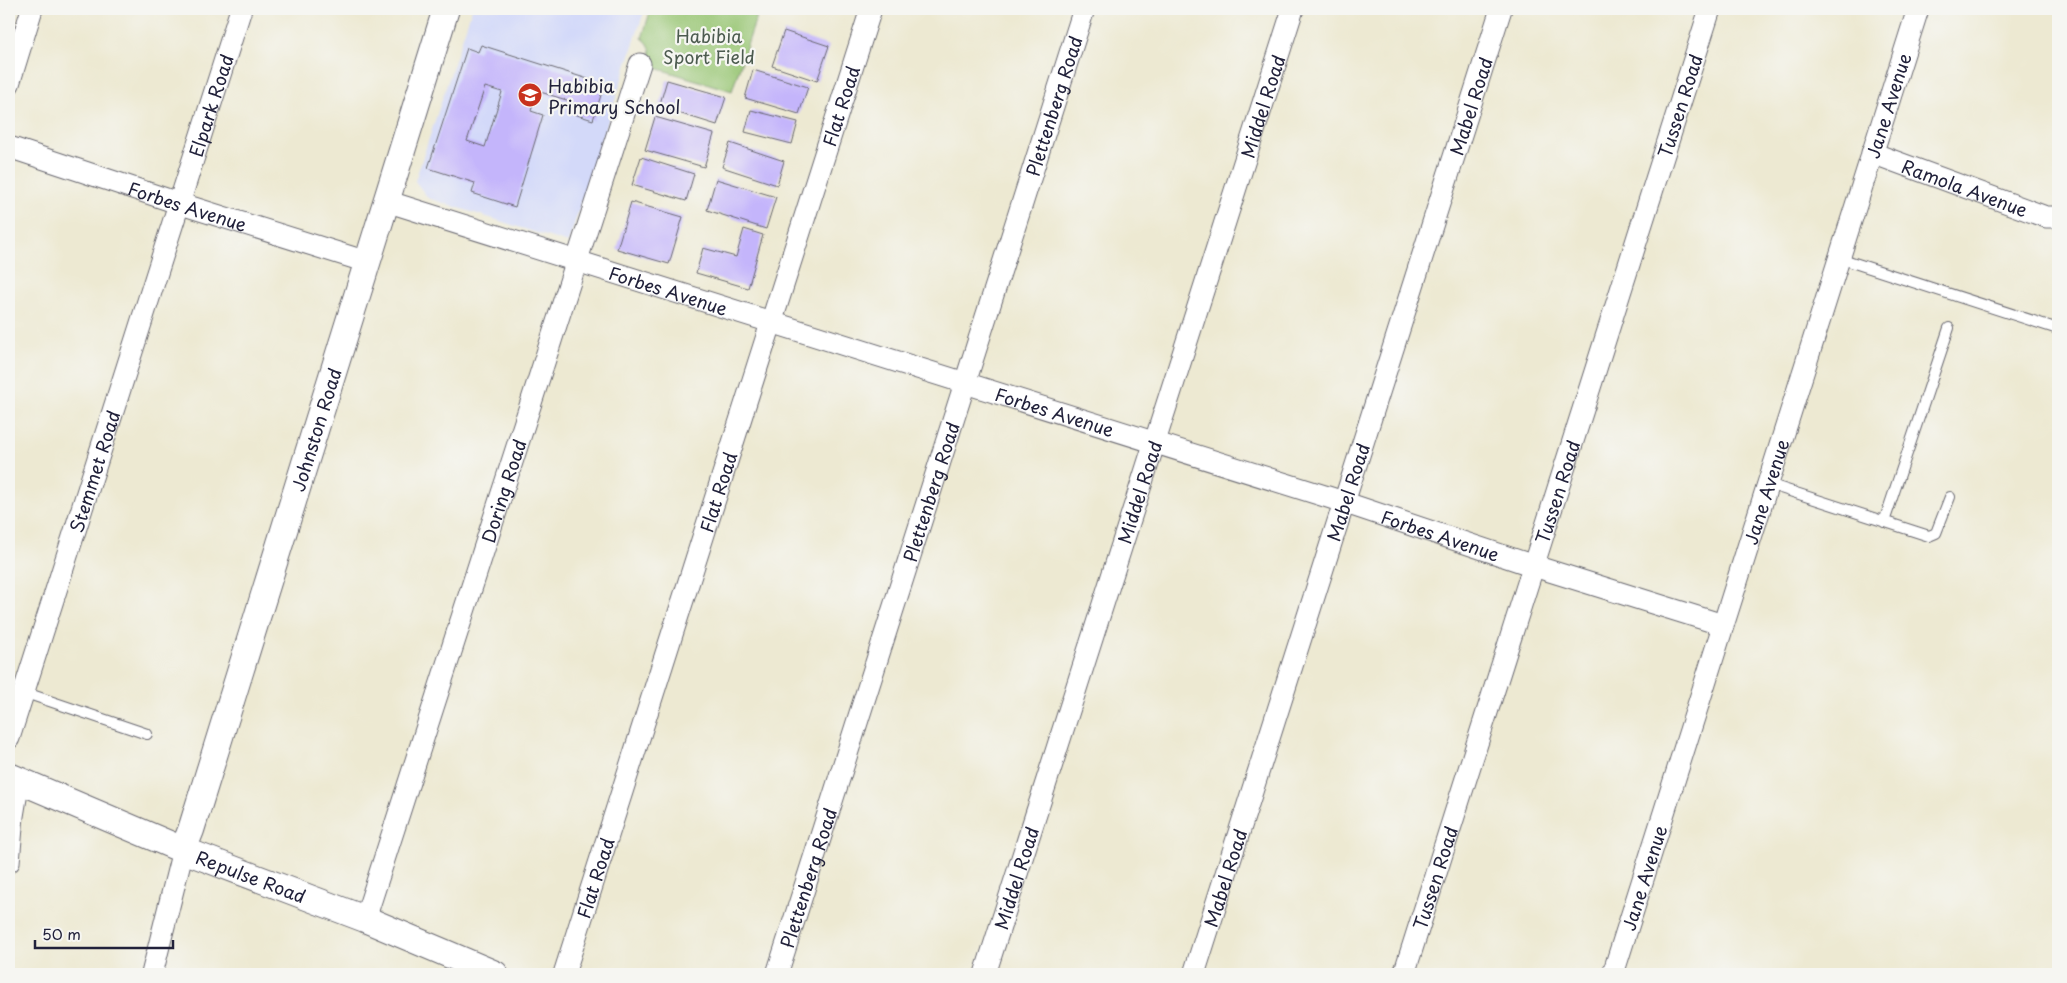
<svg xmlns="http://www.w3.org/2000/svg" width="2067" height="983" font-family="'Playpen Sans',sans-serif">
<rect width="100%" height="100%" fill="#f6f6f2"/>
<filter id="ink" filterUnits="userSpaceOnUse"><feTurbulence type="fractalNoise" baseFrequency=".02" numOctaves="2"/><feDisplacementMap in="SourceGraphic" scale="10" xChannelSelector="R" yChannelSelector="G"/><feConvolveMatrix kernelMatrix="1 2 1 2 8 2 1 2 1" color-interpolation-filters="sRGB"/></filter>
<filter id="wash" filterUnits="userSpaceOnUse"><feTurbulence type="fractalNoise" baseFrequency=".0096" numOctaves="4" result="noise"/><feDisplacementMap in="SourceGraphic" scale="20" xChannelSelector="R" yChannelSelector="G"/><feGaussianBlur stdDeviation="1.12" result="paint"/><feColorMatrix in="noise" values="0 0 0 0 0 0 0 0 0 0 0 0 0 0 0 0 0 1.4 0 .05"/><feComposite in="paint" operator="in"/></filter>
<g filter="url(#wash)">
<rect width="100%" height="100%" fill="#ede9d2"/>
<!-- built -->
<path fill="#d3d9f9" d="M472 9H645L568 243 428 198 415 181Z"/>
<!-- green -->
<path fill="#99c674" stroke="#5e7458" d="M651 9H759L732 91 649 66C651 54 653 46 642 38Z"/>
<g id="blocks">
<!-- building -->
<path fill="#c4b5fb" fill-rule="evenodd" d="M784 31 829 46 817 81 772 66Z
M481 45 591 80V85L603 89 593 120 567 112 570 101 537 91 531 111 543 115 515 207 472 193 475 183 428 168 467 48 478 52ZM485 87 502 92 485 147 467 141Z
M753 70 808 87 799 114 745 98Z
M667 80 726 97 717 125 659 107Z
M751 110 798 122 792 144 745 132Z
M655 117 714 134 704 167 645 150Z
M730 143 784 161 777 185 722 167Z
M641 157 694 174 686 201 632 185Z
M716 179 776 197 766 229 707 210Z
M631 202 683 217 669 264 617 249Z
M744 229 763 235 748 288 696 273 703 248 736 257Z"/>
</g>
</g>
<g filter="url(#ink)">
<use href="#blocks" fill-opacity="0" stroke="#696870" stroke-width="1"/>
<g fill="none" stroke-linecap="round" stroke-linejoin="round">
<defs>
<path id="service" d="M1839 258 2058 329
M1768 484 1929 536 1936 533 1950 497
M1884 522 1949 328
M23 692 147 734"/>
<g id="minor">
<path d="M9 84 32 9"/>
<path id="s1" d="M9 147 178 203 367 262"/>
<path id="s2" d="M1872 153 2046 217H2058"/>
<path id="s3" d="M386 201 1331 498 1534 566 1723 625"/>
<path id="s4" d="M9 738 241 9"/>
<path d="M9 862 13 816 19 780"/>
<path id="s5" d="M365 919 640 64"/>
<path d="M152 974 183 850"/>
<path id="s6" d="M564 974 871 9"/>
<path id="s7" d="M777 974 1084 9"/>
<path id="s8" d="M985 974 1293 9"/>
<path id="s9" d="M1194 974 1501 9"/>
<path id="s10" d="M1404 974 1710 9"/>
<path id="s11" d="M1613 974 1918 9"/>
</g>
<g id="tertiary">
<path id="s12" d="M9 776 183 850 365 919 495 974"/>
<path id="s13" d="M183 850 191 830 446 9"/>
</g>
</defs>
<!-- service casing -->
<use href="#service" stroke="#696870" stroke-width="12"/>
<!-- minor casing -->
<use href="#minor" stroke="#696870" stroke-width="23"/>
<!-- tertiary casing -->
<use href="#tertiary" stroke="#696870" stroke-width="28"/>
<!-- service -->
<use href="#service" stroke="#fff" stroke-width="10"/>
<!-- minor -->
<use href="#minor" stroke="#fff" stroke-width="21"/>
<!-- tertiary -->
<use href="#tertiary" stroke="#fff" stroke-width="26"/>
</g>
</g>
<!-- icons -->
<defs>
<symbol id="school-disc" viewBox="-11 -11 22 22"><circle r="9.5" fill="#c8321e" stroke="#f6f6f2"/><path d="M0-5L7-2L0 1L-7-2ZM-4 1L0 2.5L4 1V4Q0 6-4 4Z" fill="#fff"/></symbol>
</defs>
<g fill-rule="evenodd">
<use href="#school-disc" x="516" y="81" width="28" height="28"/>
</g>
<g text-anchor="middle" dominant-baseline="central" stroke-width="4.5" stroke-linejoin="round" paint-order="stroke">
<!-- park labels -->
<g font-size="18" fill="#4c5b4f" stroke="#f6f6f2">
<text x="709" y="35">Habibia<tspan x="709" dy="21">Sport Field</tspan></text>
</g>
<!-- poi labels -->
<g font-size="18" fill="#22223b" stroke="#f6f6f2" text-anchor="start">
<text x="548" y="85">Habibia<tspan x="548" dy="21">Primary School</tspan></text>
</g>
<!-- street labels -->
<g font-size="18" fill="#22223b" stroke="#f6f6f2">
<text stroke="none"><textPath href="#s10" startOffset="911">Tussen Road</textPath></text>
<text stroke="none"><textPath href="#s11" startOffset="911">Jane Avenue</textPath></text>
<text stroke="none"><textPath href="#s4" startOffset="664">Elpark Road</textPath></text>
<text stroke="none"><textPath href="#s6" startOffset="911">Flat Road</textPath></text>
<text stroke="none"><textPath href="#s7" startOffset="911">Plettenberg Road</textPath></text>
<text stroke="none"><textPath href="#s8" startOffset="911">Middel Road</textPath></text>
<text stroke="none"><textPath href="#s9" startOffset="911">Mabel Road</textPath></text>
<text stroke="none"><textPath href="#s2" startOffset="99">Ramola Avenue</textPath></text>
<text stroke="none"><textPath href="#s1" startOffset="188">Forbes Avenue</textPath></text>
<text stroke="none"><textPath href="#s3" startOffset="296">Forbes Avenue</textPath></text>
<text stroke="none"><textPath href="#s3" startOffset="701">Forbes Avenue</textPath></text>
<text stroke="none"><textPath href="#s13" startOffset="441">Johnston Road</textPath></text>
<text stroke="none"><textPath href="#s4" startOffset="280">Stemmet Road</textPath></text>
<text stroke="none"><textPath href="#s5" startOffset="450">Doring Road</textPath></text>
<text stroke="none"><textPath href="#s6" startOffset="506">Flat Road</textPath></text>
<text stroke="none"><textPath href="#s8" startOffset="506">Middel Road</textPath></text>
<text stroke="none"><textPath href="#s9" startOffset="506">Mabel Road</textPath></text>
<text stroke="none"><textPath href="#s11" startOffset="506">Jane Avenue</textPath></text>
<text stroke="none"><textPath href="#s7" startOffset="506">Plettenberg Road</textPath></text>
<text stroke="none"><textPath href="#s10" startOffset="506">Tussen Road</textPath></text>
<text stroke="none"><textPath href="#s3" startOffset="1106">Forbes Avenue</textPath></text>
<text stroke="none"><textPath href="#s12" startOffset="262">Repulse Road</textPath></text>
<text stroke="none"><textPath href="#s6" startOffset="101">Flat Road</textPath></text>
<text stroke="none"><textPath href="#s7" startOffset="101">Plettenberg Road</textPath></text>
<text stroke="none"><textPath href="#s8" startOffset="101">Middel Road</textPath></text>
<text stroke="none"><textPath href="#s9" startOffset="101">Mabel Road</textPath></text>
<text stroke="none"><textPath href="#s10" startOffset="101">Tussen Road</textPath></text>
<text stroke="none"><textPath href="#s11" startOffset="101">Jane Avenue</textPath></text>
</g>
</g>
<!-- margin -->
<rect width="2067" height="983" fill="none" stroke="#f6f6f2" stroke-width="30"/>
<!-- scale -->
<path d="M35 940v8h138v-8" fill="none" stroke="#22223b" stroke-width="2.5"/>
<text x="42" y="940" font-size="15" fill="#22223b" stroke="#f6f6f2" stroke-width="4" paint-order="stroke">50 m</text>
</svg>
